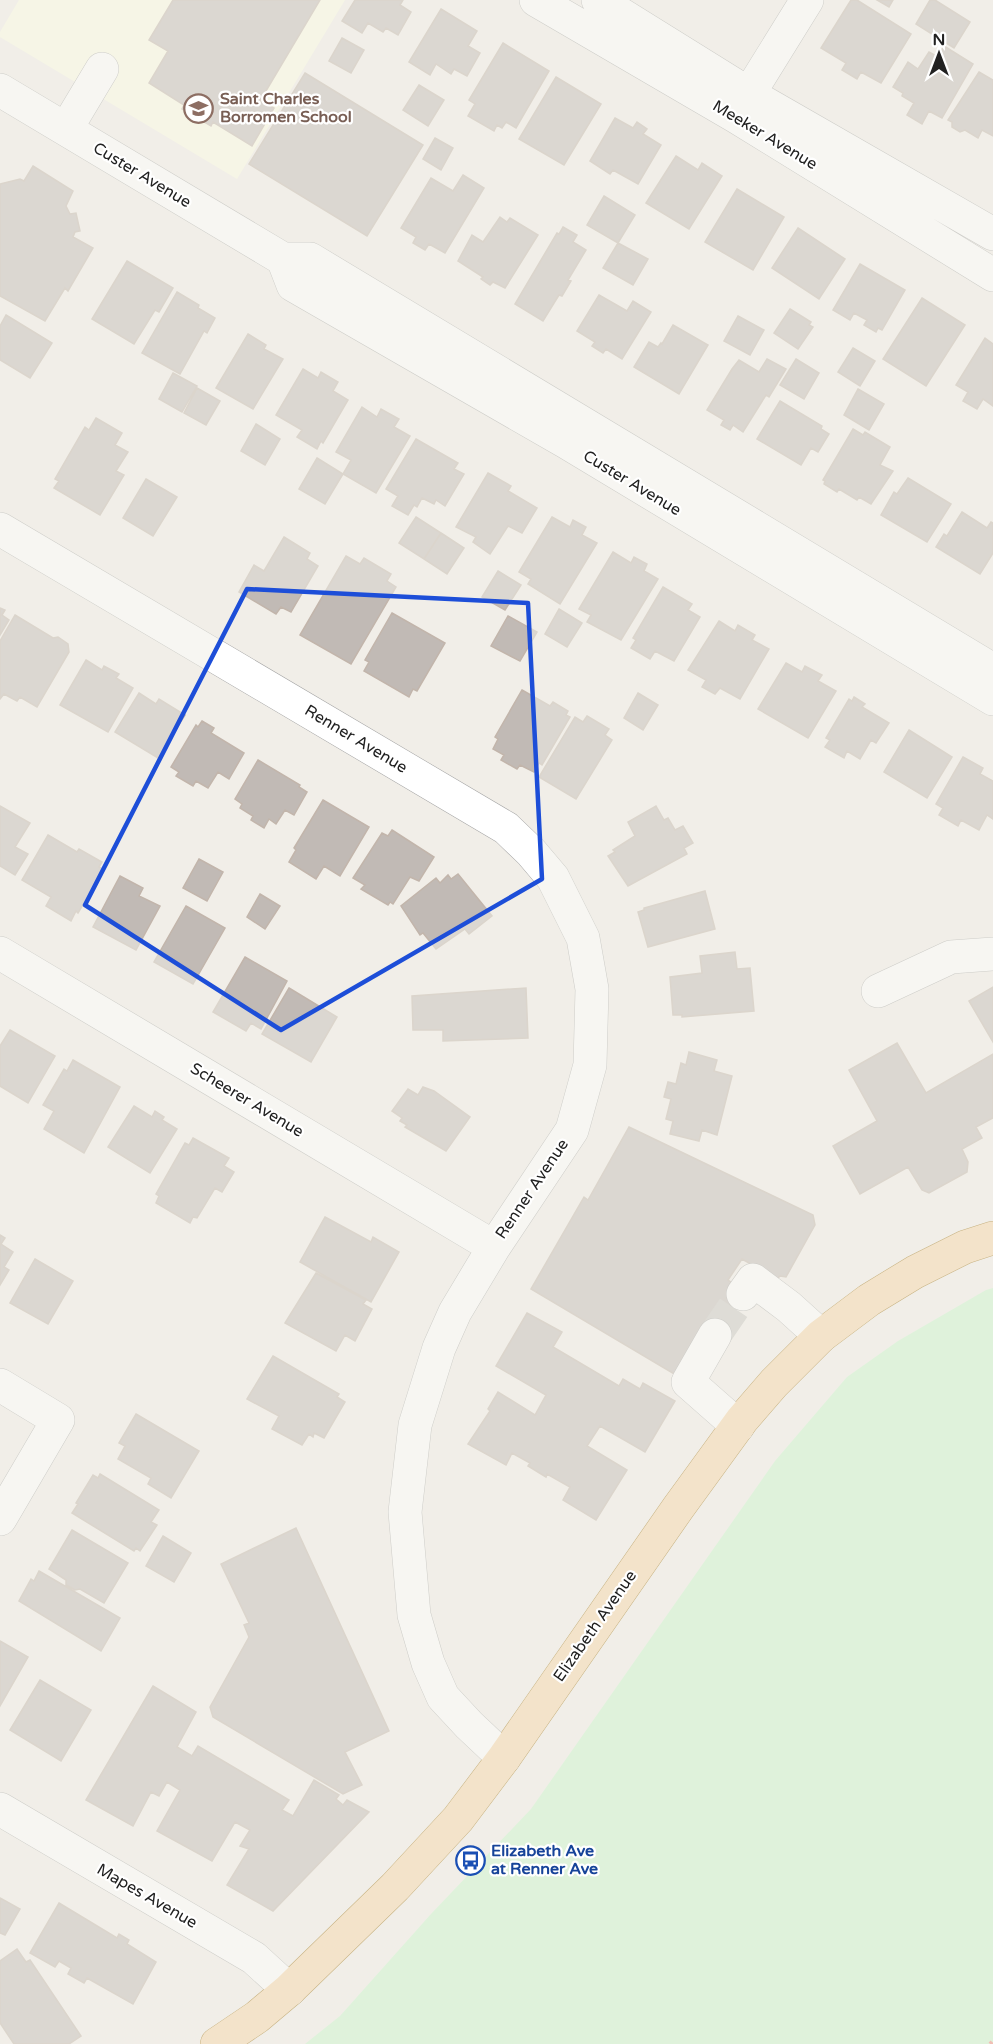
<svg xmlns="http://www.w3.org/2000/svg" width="993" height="2044" font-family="'Varela Round',sans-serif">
<rect width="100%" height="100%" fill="#f1eee8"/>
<!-- education -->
<path fill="#fdfde4" d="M19 0H345L237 179 0 37V32Z"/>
<!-- park -->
<path fill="#c9f7cd" d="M993 1288V2044H305L340 2016 431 1914 531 1809 775 1461 847 1377 898 1341 986 1290Z"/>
<!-- building -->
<path fill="#c1bab5" stroke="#c2b5ab" stroke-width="1.5" d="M173 0H320L260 101 274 108 252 146 213 122 211 126 182 109 184 105 149 83 168 51 149 40Z
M355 0H403L400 5 411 12 398 35 386 28 383 32 368 23 362 33 342 21Z
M851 0H857L911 34 881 83 861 72 857 79 842 70 846 63 821 48Z
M877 0H893L889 7Z
M930 0H935L970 22 954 48 916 24Z
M441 9 477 31 468 46 480 53 467 76 454 69 451 74 436 64 430 75 409 62Z
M342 38 364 50 351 73 329 61Z
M503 43 549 71 516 128 506 122 502 128 497 125 494 131 468 116 475 104 469 100Z
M944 46 973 64 942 118 929 111 922 124 907 115 914 103 902 96 903 93 893 87 908 62 918 69 929 52 938 57Z
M979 72 993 80V136L982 130 978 138 965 130 960 132 952 127V122L948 120Z
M305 73 423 145 367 236 249 164Z
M556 77 601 104 564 165 519 139Z
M419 85 444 100 428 126 403 110Z
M615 118 633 128 637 122 647 129 643 134 661 145 638 184 613 170 610 174 590 161Z
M435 138 453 148 441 170 423 159Z
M676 156 698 170 702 163 722 176 689 229 646 203Z
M33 166 73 191 66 206 70 214 76 213 80 231 75 232 73 237 93 248 68 291 65 288 45 321 0 296V184L20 179 24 181Z
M463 175 484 188 445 253 429 244 425 250 413 243 416 237 401 228 431 178 453 191Z
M737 189 784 217 753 270 705 242Z
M604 196 635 215 618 243 587 225Z
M500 217 507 222 510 218 538 235 505 288 493 282 490 285 481 279 483 277 458 261 472 235 483 242Z
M563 227 577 235 573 242 586 250 568 280 571 281 562 296 559 295 543 321 515 304 557 233 559 234Z
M798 228 845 259 819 299 772 268Z
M618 243 648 259 633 285 603 268Z
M127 261 173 288 159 312 155 310 134 344 92 319Z
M860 264 905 290 882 330 878 328 876 332 864 325 867 320 854 313 850 320 833 310Z
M177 292 199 305 198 308 215 318 207 333 204 331 180 374 142 353Z
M599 295 627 311 633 301 651 312 622 359 606 349 603 353 592 346 595 342 577 331Z
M922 298 965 325 926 386 883 359Z
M790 309 811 322 809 325 813 327 798 349 774 333Z
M6 315 52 343 30 378 0 360V326Z
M738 316 764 330 750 355 724 341Z
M673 325 708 345 679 394 634 367 649 342 658 347 661 343 662 344Z
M248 334 266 345 264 349 283 359 253 409 216 388Z
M985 338 993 344V406L983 399 977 409 963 401 968 392 956 385Z
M853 348 875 361 860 386 838 372Z
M767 359 786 369 769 397 766 395 743 432 733 425 730 430 721 425 724 420 707 410 732 369 739 360 759 372Z
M796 359 819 373 804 399 780 385Z
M303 369 318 378 321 372 338 382 333 391 348 400 323 443 321 441 317 449 297 437 302 430 276 415Z
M173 373 197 386 182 412 159 399Z
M197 388 220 401 206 425 184 413Z
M858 389 884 404 869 430 844 415Z
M780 401 822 426 821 429 829 434 818 452 811 448 801 465 757 439Z
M362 407 377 417 381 409 399 419 394 427 410 436 376 493 343 474 351 460 336 452Z
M96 418 122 433 115 445 128 452 116 471 124 475 100 515 54 488 59 481 55 479 85 427 89 430Z
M256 424 280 439 265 465 241 451Z
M853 429 863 435 865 432 890 447 880 465 893 471 871 504 859 497 857 500 839 489 837 492 824 484 825 481 823 480Z
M416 439 458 463 454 469 464 474 445 506 436 500 434 504 422 498 417 507 414 505 408 515 392 506 398 496 386 489Z
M317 458 343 474 325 504 299 489Z
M488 473 511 486 508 491 537 508 522 533 508 526 490 554 473 542 476 537 456 527Z
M908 478 951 504 927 542 881 515 894 492 897 494Z
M146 479 177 497 153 536 123 518Z
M962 512 987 528 991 522 993 523V553L980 574 936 547 944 534 947 536Z
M416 517 441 533 424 559 399 543Z
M552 517 570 527 573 520 586 527 582 535 597 543 560 604 528 584 531 579 519 572Z
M441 533 464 548 447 574 424 559Z
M284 537 310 553 307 559 318 566 291 612 281 607 276 614 239 592 254 565 264 571Z
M613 552 631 563 634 557 647 564 644 571 658 579 621 640 587 622 591 615 579 609Z
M346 556 360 564 364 558 391 574 387 581 396 587 351 664 300 635Z
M498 571 521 585 505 610 482 597Z
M663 587 692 604 688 610 700 617 674 661 655 651 650 659 631 648 636 640 633 638Z
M0 608 5 610 2 615 9 620 0 635Z
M559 609 582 623 567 647 545 634Z
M392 613 445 643 417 691 413 689 409 697 364 671 369 662 365 660Z
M15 615 53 638 58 637 68 644 69 652 37 707 20 697 17 701 4 694 0 699V641Z
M508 616 537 632 520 661 491 646Z
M719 621 735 631 738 625 755 635 752 640 769 649 740 699 720 688 715 694 702 687 706 680 688 670Z
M86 660 102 670 104 666 119 674 116 678 133 688 108 732 60 705Z
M786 663 802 672 805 666 822 675 818 681 836 691 808 738 758 709Z
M522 690 550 706 553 702 568 711 566 715 570 717 542 765 539 763 534 772 520 765 517 769 501 760 504 755 493 749 498 739 495 737Z
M139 693 156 704 159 699 185 715 158 758 115 732Z
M638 693 658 705 643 730 624 718Z
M854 697 865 704 862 707 889 723 876 743 871 740 860 759 847 751 844 758 825 747 830 740 826 738 849 699 852 701Z
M587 716 609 729 605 735 612 740 576 799 539 777 575 717 583 722Z
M202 721 214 728 211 733 244 753 229 779 218 772 208 788 196 781 193 786 176 776 179 772 171 767 196 725 198 727Z
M909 730 952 757 927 798 884 772Z
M963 757 983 768 980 774 993 781V819L987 815 979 830 961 820 958 826 939 815 943 808 936 804Z
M258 760 300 785 299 787 307 792 294 815 285 810 276 824 269 819 264 828 251 820 253 816 240 808 242 804 235 799Z
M323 800 369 827 340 876 324 866 316 879 289 862 296 850 294 848Z
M0 806 30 823 15 847 28 854 15 875 0 866Z
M656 806 664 820 668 818 675 830 683 826 693 843 684 848 687 854 628 886 608 856 615 852 613 850 635 836 628 822Z
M392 830 434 857 419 881 410 877 393 904 390 902 388 905 361 889 365 885 353 878 382 833 388 836Z
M48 835 77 852 79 849 102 862 99 867 104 870 78 913 76 911 71 921 46 906 51 897 22 880Z
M199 859 223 872 207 901 183 888Z
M458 874 492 916 469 934 465 929 436 949 423 933 420 935 401 906 436 878 440 883 448 875 451 879Z
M120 876 143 888 139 896 160 906 136 950 93 927Z
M705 891 715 929 648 947 638 912 644 910V908Z
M260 894 280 906 265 929 247 917Z
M186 906 225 928 193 984 154 962Z
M735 952 737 969 750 968 754 1011 682 1017V1015H673L670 977 702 973 700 956Z
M245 957 287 981 261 1029 251 1023 246 1031 213 1012Z
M993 987V1042L969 1001Z
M289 988 337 1017 311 1062 262 1034Z
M526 988 528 1038 443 1041V1030H413L412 996Z
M10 1030 55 1056 28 1103 0 1086V1046Z
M897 1043 926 1093 993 1054V1118L976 1127 982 1138 962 1149 968 1162 967 1172 929 1193 922 1190 908 1167 860 1194 833 1146 877 1121 849 1070Z
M689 1052 717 1060 714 1071 732 1076 717 1135 702 1130 699 1141 670 1134 673 1121 666 1119 671 1099 664 1097 668 1082 676 1084 681 1063 686 1065Z
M73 1060 120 1087 84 1153 44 1129 54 1111 43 1105 64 1069 67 1071Z
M423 1087 434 1091 470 1117 446 1151 405 1127 407 1125 400 1121 402 1118 392 1111 408 1089 418 1095Z
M134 1106 152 1117 155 1111 164 1117 162 1120 177 1129 150 1173 108 1147Z
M629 1127 813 1215 815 1225 786 1277 780 1276 777 1279 742 1259 728 1280 740 1288 686 1381 531 1289 584 1197 588 1200Z
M193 1138 229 1158 224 1166 234 1172 222 1192 215 1188 197 1218 193 1217 190 1223 156 1203 159 1196 156 1194 185 1143 189 1145Z
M325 1217 371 1242 373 1237 399 1252 371 1302 300 1262Z
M0 1235 5 1238 1 1244 13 1252 4 1267 9 1270 0 1285Z
M35 1259 73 1281 48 1324 10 1303Z
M316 1273 366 1300 363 1304 372 1309 355 1341 345 1335 336 1351 285 1323Z
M527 1313 562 1332 553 1347 619 1386 623 1379 640 1389 643 1383 675 1401 645 1452 600 1426 587 1446 627 1470 596 1520 563 1500 570 1487 547 1474 546 1477 528 1466 530 1463 512 1453 506 1465 468 1444 490 1411 488 1409 498 1392 535 1415 546 1395 496 1366Z
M273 1356 339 1394 337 1397 345 1402 324 1438 314 1433 313 1437 309 1434 302 1445 272 1429 279 1416 247 1399Z
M136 1414 199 1451 171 1498 148 1484 151 1478 118 1459 125 1446 119 1443Z
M100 1474 159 1510 151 1522 157 1525 140 1551 136 1548 134 1551 72 1513 78 1504 76 1503 93 1475 98 1478Z
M296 1528 389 1731 345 1752 362 1785 343 1794 213 1717 210 1707 249 1637 244 1625 249 1623 221 1564Z
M72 1530 128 1563 104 1603 80 1589 75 1590 66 1585V1580L49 1569Z
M163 1536 191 1553 174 1582 146 1566Z
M39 1571 120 1618 101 1651 19 1601 31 1579 34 1581Z
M0 1641 28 1657 0 1706Z
M40 1680 91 1710 61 1761 10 1730Z
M153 1686 196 1712 177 1747 192 1756 198 1746 289 1800 282 1810 293 1816 314 1780 339 1795 336 1799 343 1805 347 1800 369 1812 273 1911 227 1885 249 1849 240 1846 250 1830 235 1822 212 1861 157 1831 180 1790 167 1782 159 1796 151 1792 133 1826 86 1800Z
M0 1898 20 1909 5 1935 0 1933Z
M59 1903 117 1938 119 1934 129 1940 127 1944 156 1962 133 2004 87 1978 84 1983 68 1974 71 1968 59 1961 55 1967 30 1953Z
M17 1949 26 1962 30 1960 81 2036 69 2044H14L0 2023V1961Z"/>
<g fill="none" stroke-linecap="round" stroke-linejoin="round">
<!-- minor-tunnel -->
<path stroke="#c7c5c0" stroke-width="33" stroke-dasharray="33 16" stroke-linecap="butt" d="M715 1335 743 1294"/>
<defs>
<path id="minor" d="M536 0 735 116 993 275
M598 0 749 94 993 234
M0 90 283 259H310L993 670
M737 113 807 0
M66 129 102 69
M283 259 293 285 566 442 993 699
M0 529 506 828 531 852 553 878 583 938 592 989 590 1065 572 1130 494 1247 455 1312 439 1348 415 1425 405 1512 414 1615 428 1663 443 1697 469 1725 504 1758
M0 953 494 1247
M878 991 951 957 993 954
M743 1294 753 1280 789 1307 821 1336
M715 1335 688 1382 738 1426
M0 1385 58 1420 0 1519
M0 1809 254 1958 289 1990"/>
<path id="major" d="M217 2044 257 2017 289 1990 395 1887 458 1819 504 1758 678 1508 742 1420 774 1383 821 1336 869 1300 915 1272 965 1247 993 1238"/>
</defs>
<!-- minor casing -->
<use href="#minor" stroke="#a5a5a5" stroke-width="34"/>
<!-- major casing -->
<use href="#major" stroke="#956909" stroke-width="34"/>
<!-- path -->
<path stroke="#f28678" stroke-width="4" stroke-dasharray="3 3" stroke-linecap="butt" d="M990 2044 993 2041"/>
<!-- minor -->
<use href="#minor" stroke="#fff" stroke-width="33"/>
<!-- major -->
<use href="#major" stroke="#f7d6a7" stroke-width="33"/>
</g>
<!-- marked area -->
<path d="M0 0H993V2044H0ZM247 589 528 603 542 879 281 1030 85 905Z" fill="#f1eee8" fill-opacity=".55" fill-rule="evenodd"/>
<path fill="none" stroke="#1d4ed8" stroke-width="4.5" stroke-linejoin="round" d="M247 589 528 603 542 879 281 1030 85 905Z"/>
<!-- icons -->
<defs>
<symbol id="school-ring" viewBox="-11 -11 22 22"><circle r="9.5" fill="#fff" stroke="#8d6e63" stroke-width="1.5"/><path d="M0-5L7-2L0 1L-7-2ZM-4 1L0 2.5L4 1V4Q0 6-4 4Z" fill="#8d6e63"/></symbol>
<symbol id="bus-ring" viewBox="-11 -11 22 22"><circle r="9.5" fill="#fff" stroke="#1a4fb4" stroke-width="1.5"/><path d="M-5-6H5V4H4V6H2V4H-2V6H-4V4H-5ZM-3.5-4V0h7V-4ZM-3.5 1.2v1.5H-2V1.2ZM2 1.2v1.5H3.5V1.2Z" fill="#1a4fb4"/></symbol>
</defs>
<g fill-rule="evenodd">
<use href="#school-ring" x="182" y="92" width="33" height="33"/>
<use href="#bus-ring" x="454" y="1844" width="33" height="33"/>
</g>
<g text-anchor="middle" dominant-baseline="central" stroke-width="4.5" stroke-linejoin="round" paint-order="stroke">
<!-- education labels -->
<g font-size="16" font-weight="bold" fill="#785e54" stroke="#fff" text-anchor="start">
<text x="220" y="99">Saint Charles<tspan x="220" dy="18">Borromen School</tspan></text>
</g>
<!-- street labels -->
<g font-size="16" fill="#212121" stroke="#fff">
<text transform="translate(765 135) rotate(31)">Meeker Avenue</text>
<text transform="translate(142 175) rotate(31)">Custer Avenue</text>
<text transform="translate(632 483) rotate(31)">Custer Avenue</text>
<text transform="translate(356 739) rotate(31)">Renner Avenue</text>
<text transform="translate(247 1100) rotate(31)">Scheerer Avenue</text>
<text transform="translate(532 1189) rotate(-56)">Renner Avenue</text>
<text transform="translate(595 1626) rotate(-55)">Elizabeth Avenue</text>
<text transform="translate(147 1896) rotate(30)">Mapes Avenue</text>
</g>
<!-- transit labels -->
<g font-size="16" font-weight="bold" fill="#164399" stroke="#fff" text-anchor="start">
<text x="491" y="1851">Elizabeth Ave<tspan x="491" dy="18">at Renner Ave</tspan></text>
</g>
</g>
<!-- north arrow -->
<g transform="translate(939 54)" stroke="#ffffff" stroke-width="4.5" paint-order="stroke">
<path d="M0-4.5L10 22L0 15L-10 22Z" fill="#212121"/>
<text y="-9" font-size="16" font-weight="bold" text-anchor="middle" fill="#212121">N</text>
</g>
</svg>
